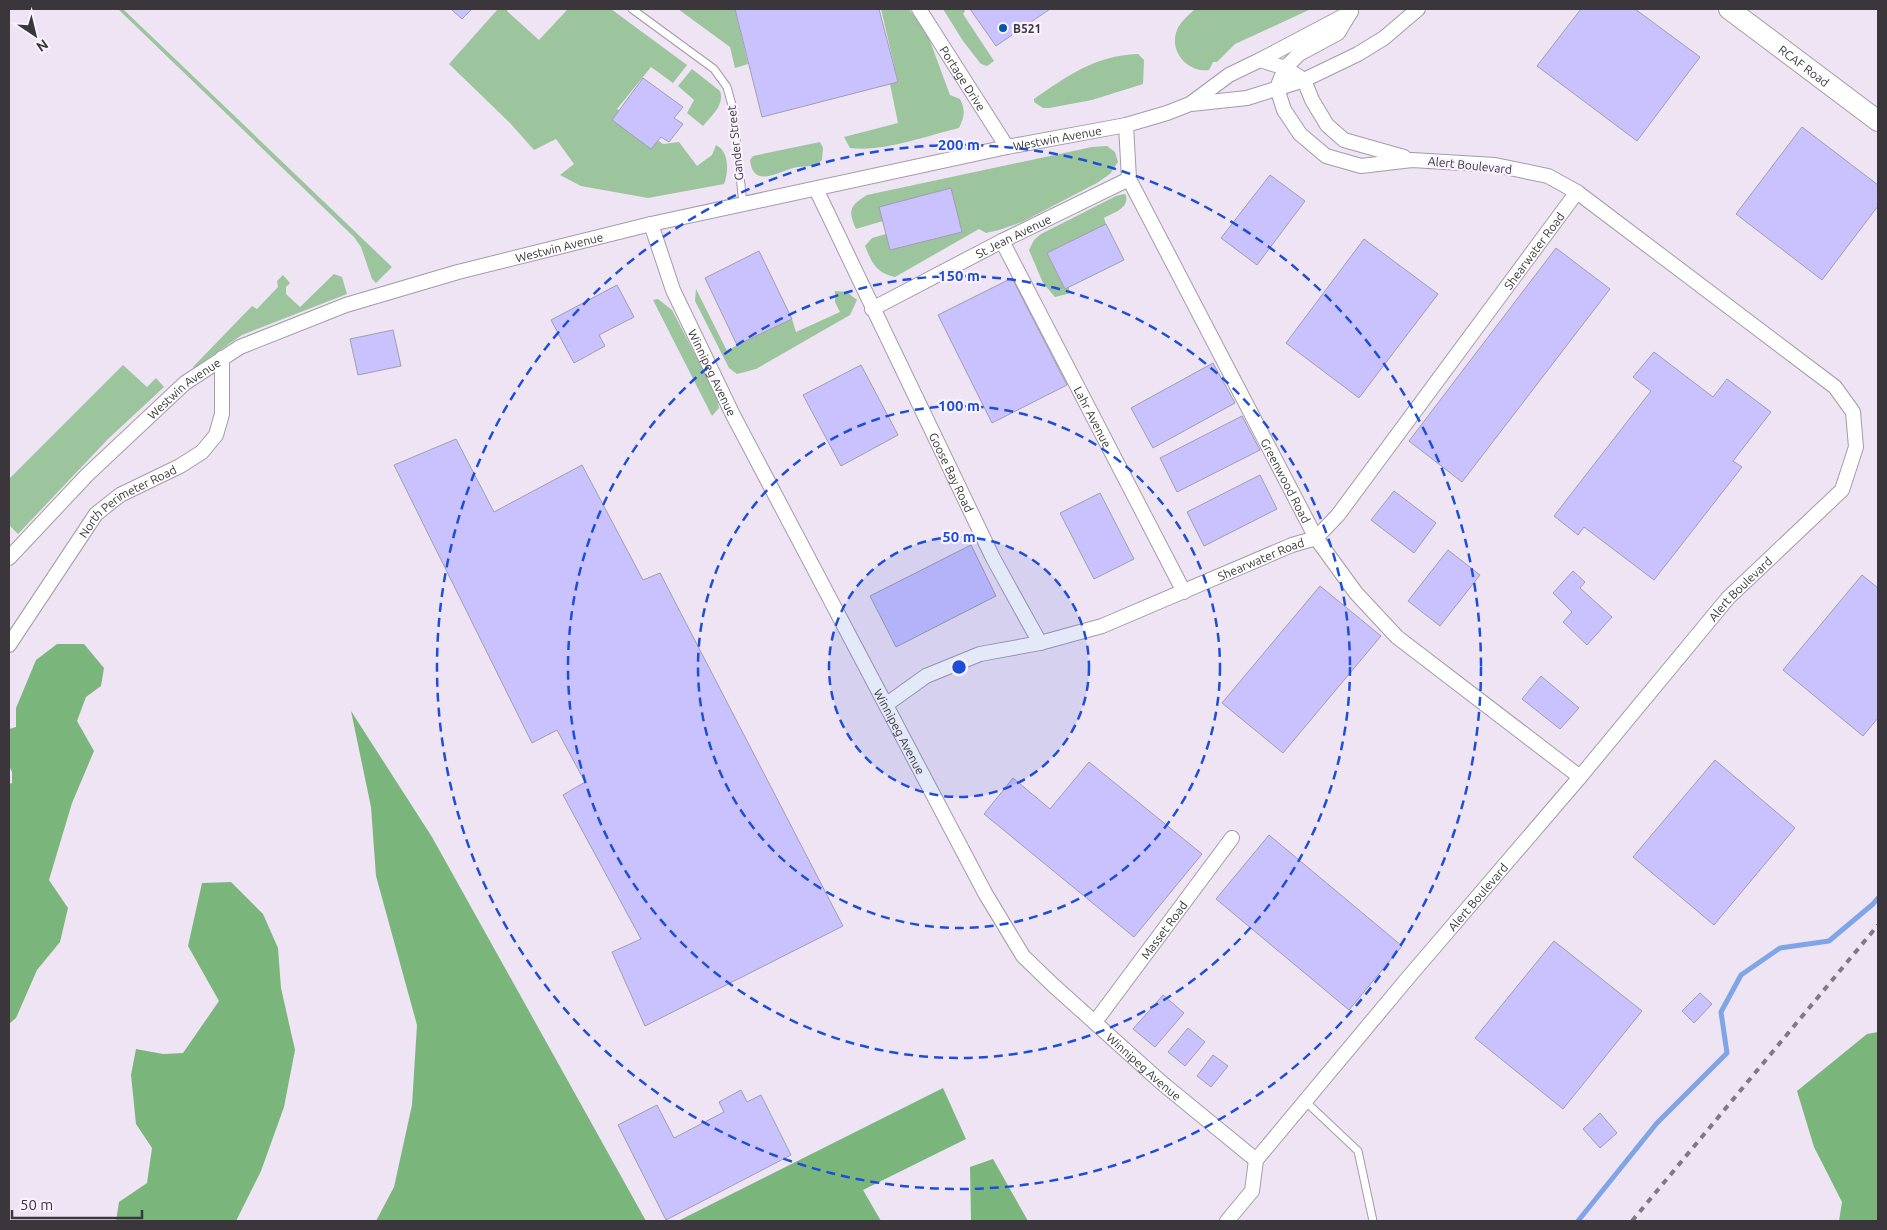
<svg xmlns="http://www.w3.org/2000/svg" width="1887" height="1230" font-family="Ubuntu,sans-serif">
<rect width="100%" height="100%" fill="#eee4f3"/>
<!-- green -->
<path fill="#9cc49d" d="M118 9H123L392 267 376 283 372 279 361 247 354 237Z
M498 9H508L507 11 539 40 568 9H611L687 65 673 83 651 67 617 109 663 144 679 142 697 166 712 155 716 145C729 151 729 171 724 184L648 198 581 186 560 175 574 164 556 139 534 150 510 123 449 64Z
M678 9H735L748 64 735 68 730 47Z
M881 9H909L927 33 950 95 960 99C966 111 964 117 959 128 925 136 885 152 850 148L844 137 898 123 890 84 898 82Z
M943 9H964L965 11 963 14 994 61 987 66 981 64 963 41Z
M1195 9H1311L1235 44 1217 62H1213L1209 70C1190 73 1170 54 1176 33 1179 22 1188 16 1195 9Z
M1138 54 1144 60 1143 84 1092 100 1049 108H1043L1034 102V99C1069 75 1094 56 1138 54Z
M692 69 720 91C725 105 711 116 703 126L687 113 694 100 678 86Z
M820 142 823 148 822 160C813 169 803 165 793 168 776 173 753 188 750 160L753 156Z
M1107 146 1115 152 1118 162 1110 174 1097 183 1022 222 999 230 986 233 979 229 895 277C876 273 872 263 865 246L872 238 886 234 883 221 856 229C848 211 849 206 867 195L1092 147Z
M1124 194 1126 195C1129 209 1114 212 1104 218L1106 224 1047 253 1065 289 1068 287 1071 293 1055 297 1043 283 1029 250 1034 240 1041 234 1116 196Z
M334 274 342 277 347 294 242 335 194 368 193 367 252 306 257 309 278 287 277 281 283 275 290 283 286 287V294L300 307Z
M696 289 727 351 737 345 792 319 796 332 840 312 835 302V291L847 292 857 300 850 315 756 369 737 374 729 368 695 301Z
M658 299 672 310 717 397 719 408 712 416 653 300Z
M123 365 147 387 156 378 164 387 108 439 18 534 9 525V479Z"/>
<!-- forest -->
<path fill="#7ab67c" d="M57 644H84L104 668 101 686 86 697 77 721 94 751 72 803 49 880 68 908 60 942 37 970 16 1018 9 1024V784L12 783V772L9 766V729L16 727V708L36 660Z
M351 711 432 837 646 1221H376L394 1187 412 1105 417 1025 376 876 371 807Z
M231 882 263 914 278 948 281 988 295 1050 284 1107 261 1171 236 1221H116L119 1202 147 1183 152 1148 136 1124 131 1075 136 1049 163 1054 183 1053 219 1001 188 946 202 883Z
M1878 1032V1221H1839L1842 1202 1814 1147 1797 1091 1867 1034Z
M943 1088 966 1139 863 1190 881 1221H678Z
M993 1159 1028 1221H971L970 1167Z"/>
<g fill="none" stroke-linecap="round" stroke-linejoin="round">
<!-- stream -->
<path stroke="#80a5e6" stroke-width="5" d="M1578 1221 1657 1123 1727 1053 1721 1012 1741 975 1780 948 1829 941 1873 904 1878 898"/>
</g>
<!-- building -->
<path fill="#c9c2fe" stroke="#a09eae" d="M451 9H472L462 19Z
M735 9H879L898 82 762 117Z
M970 9H1050L996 46Z
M1581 9H1635L1700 57 1637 141 1537 66Z
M643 78 683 107 674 118 683 124 669 142 661 137 651 149 612 120Z
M1802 127 1878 185V206L1822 280 1736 214Z
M1270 175 1305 201 1257 265 1221 238Z
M951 188 962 232 890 250 879 207Z
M1106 224 1124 260 1065 289 1047 253Z
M1364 239 1438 294 1359 398 1286 343Z
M1556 248 1610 289 1462 482 1409 441Z
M759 251 792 319 737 345 705 278Z
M1012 278 1067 385 992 423 938 315Z
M617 285 634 317 599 335 605 346 574 363 551 320Z
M393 330 401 366 358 375 350 339Z
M1654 352 1713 397 1727 379 1771 412 1733 461 1742 467 1654 580 1584 527 1578 535 1554 516 1651 391 1633 377Z
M1213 363 1235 403 1153 448 1131 408Z
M861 365 898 435 841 466 803 395Z
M1242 416 1260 450 1177 492 1160 458Z
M456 439 494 512 582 465 643 580 660 573 843 926 645 1026 612 952 641 939 563 795 585 782 557 730 532 743 394 465Z
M1260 475 1277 509 1204 546 1187 512Z
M1394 491 1436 523 1414 553 1371 520Z
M1100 493 1134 559 1094 579 1060 513Z
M971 545 996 596 896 647 870 596Z
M1448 550 1480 575 1440 626 1408 601Z
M1573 571 1585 582 1580 588 1612 617 1587 645 1563 622 1572 612 1553 593Z
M1862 575 1878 588V718L1863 736 1783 670Z
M1320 586 1381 636 1283 753 1222 703Z
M1541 676 1579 708 1560 729 1522 699Z
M1715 760 1795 828 1714 925 1633 857Z
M1089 762 1202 854 1134 937 984 814 1013 778 1050 809Z
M1269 835 1402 946 1349 1010 1216 899Z
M1554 941 1642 1011 1563 1109 1475 1038Z
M1700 993 1712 1004 1694 1023 1682 1011Z
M1163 995 1184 1013 1155 1047 1133 1029Z
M1188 1028 1205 1042 1185 1066 1168 1052Z
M1213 1055 1228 1066 1211 1087 1197 1076Z
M741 1090 747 1102 761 1095 791 1155 666 1220 618 1125 657 1105 674 1138 724 1112 719 1102Z
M1600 1113 1617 1133 1600 1148 1583 1129Z"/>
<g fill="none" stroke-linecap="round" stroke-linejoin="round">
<defs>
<path id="lane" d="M632 9 714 69 727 87 733 109 743 204
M1305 1101 1358 1151 1373 1221"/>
<g id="street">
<path id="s1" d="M919 9 1007 147"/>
<path d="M1260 60 1285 68 1304 80 1312 100 1327 125 1344 140 1404 157"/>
<path d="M1191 104 1247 98 1304 80 1358 54 1384 38 1418 9"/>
<path id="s2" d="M1126 125 1129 179 1316 538 1356 593 1397 637 1580 777"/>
<path id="s3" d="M816 189 993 558 1040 643"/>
<path id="s4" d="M651 224 673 290 733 415 985 893 1023 956 1053 985 1162 1083 1256 1160"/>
<path id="s5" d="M1002 241 1184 592"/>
<path id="s6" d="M872 309 1002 241 1129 179"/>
<path id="s7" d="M9 558 87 475 185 383 240 347 346 305 458 272 651 224 1007 147 1126 125 1167 113 1190 104 1229 75 1260 60 1351 12"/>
<path id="s8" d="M9 645 96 514 120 495 180 466 202 452 216 435 222 414V358"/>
<path id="s9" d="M887 704 926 676 980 654 1040 643 1102 626 1292 545 1316 538 1338 515 1577 192"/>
<path id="s10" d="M1095 1022 1232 838"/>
<path id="s11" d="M1256 1160 1407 979 1580 777 1728 598 1842 490 1856 447 1853 412 1835 387 1577 192 1548 176 1495 165 1412 160 1361 166 1326 156 1300 134 1284 110 1277 88 1285 68 1299 54 1338 33 1350 13"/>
<path d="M1227 1221 1252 1191 1256 1160"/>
</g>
<g id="secondary">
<path id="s12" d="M1729 9 1878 121"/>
</g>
</defs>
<!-- lane casing -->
<use href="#lane" stroke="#a49ba9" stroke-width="9"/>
<!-- street casing -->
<use href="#street" stroke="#a49ba9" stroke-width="16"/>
<!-- secondary casing -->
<use href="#secondary" stroke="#a49ba9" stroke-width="22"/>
<!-- lane -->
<use href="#lane" stroke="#fff" stroke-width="7"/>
<!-- street -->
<use href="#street" stroke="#fff" stroke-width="14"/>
<!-- secondary -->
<use href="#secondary" stroke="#fff" stroke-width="20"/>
<!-- rail -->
<path stroke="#7f7982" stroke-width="4" stroke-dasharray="6 6" stroke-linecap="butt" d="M1632 1221 1878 925"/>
</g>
<!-- distance rings -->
<circle cx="959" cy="667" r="130" fill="#1d4ed8" fill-opacity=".12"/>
<g fill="none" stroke="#1d4ed8" stroke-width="2.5" stroke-dasharray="9 6">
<circle cx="959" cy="667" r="130"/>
<circle cx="959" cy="667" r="261"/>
<circle cx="959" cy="667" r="391"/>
<circle cx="959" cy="667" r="522"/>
</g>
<!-- markers -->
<circle fill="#0658a6" stroke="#faf2fe" stroke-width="2" cx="1003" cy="28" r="5"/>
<g text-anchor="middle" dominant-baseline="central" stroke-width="4.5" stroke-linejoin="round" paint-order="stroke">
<!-- poi labels -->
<g font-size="12" font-weight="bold" fill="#3a363c" stroke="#faf2fe" text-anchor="start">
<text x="1013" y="28">B521</text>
</g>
<!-- street labels -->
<g font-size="12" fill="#3a363c" stroke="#faf2fe">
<text stroke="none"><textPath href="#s12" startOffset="94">RCAF Road</textPath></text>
<text stroke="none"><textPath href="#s1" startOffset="82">Portage Drive</textPath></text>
<text stroke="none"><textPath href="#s7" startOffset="1159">Westwin Avenue</textPath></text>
<text transform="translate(735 143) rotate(-96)">Gander Street</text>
<text transform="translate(1470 165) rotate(6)">Alert Boulevard</text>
<text stroke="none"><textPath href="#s6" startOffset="159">St Jean Avenue</textPath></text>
<text stroke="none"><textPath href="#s7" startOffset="649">Westwin Avenue</textPath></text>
<text stroke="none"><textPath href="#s9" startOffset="824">Shearwater Road</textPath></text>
<text stroke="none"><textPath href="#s4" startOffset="161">Winnipeg Avenue</textPath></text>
<text stroke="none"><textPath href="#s7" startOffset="244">Westwin Avenue</textPath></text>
<text stroke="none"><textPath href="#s5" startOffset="198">Lahr Avenue</textPath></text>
<text stroke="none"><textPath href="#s3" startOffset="314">Goose Bay Road</textPath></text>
<text stroke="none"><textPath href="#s2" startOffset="394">Greenwood Road</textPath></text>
<text stroke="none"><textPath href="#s8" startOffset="190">North Perimeter Road</textPath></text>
<text stroke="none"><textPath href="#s9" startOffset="404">Shearwater Road</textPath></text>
<text stroke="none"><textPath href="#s11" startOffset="749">Alert Boulevard</textPath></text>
<text stroke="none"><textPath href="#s4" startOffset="566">Winnipeg Avenue</textPath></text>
<text stroke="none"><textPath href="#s11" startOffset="344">Alert Boulevard</textPath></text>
<text stroke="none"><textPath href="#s10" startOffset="115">Masset Road</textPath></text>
<text stroke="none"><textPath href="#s4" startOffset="986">Winnipeg Avenue</textPath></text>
</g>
</g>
<circle cx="959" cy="667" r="8" fill="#1d4ed8" stroke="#faf2fe" stroke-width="2.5"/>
<g font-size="15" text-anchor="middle" font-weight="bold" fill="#1d4ed8" stroke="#faf2fe" stroke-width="4.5" stroke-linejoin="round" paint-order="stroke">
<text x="959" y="150">200 m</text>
<text x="959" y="281">150 m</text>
<text x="959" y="411">100 m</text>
<text x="959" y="542">50 m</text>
</g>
<!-- border -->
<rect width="1887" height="1230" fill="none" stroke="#3a363c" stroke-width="20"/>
<!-- north arrow -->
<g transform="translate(35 35) rotate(145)" stroke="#faf2fe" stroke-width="4" paint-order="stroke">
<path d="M0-4L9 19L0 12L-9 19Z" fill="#3a363c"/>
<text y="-8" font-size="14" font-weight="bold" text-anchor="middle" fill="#3a363c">N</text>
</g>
<!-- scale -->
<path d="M12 1210v8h130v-8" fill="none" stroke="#3a363c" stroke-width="2.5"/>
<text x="20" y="1210" font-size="15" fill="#3a363c" stroke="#faf2fe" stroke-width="4" paint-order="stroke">50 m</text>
</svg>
